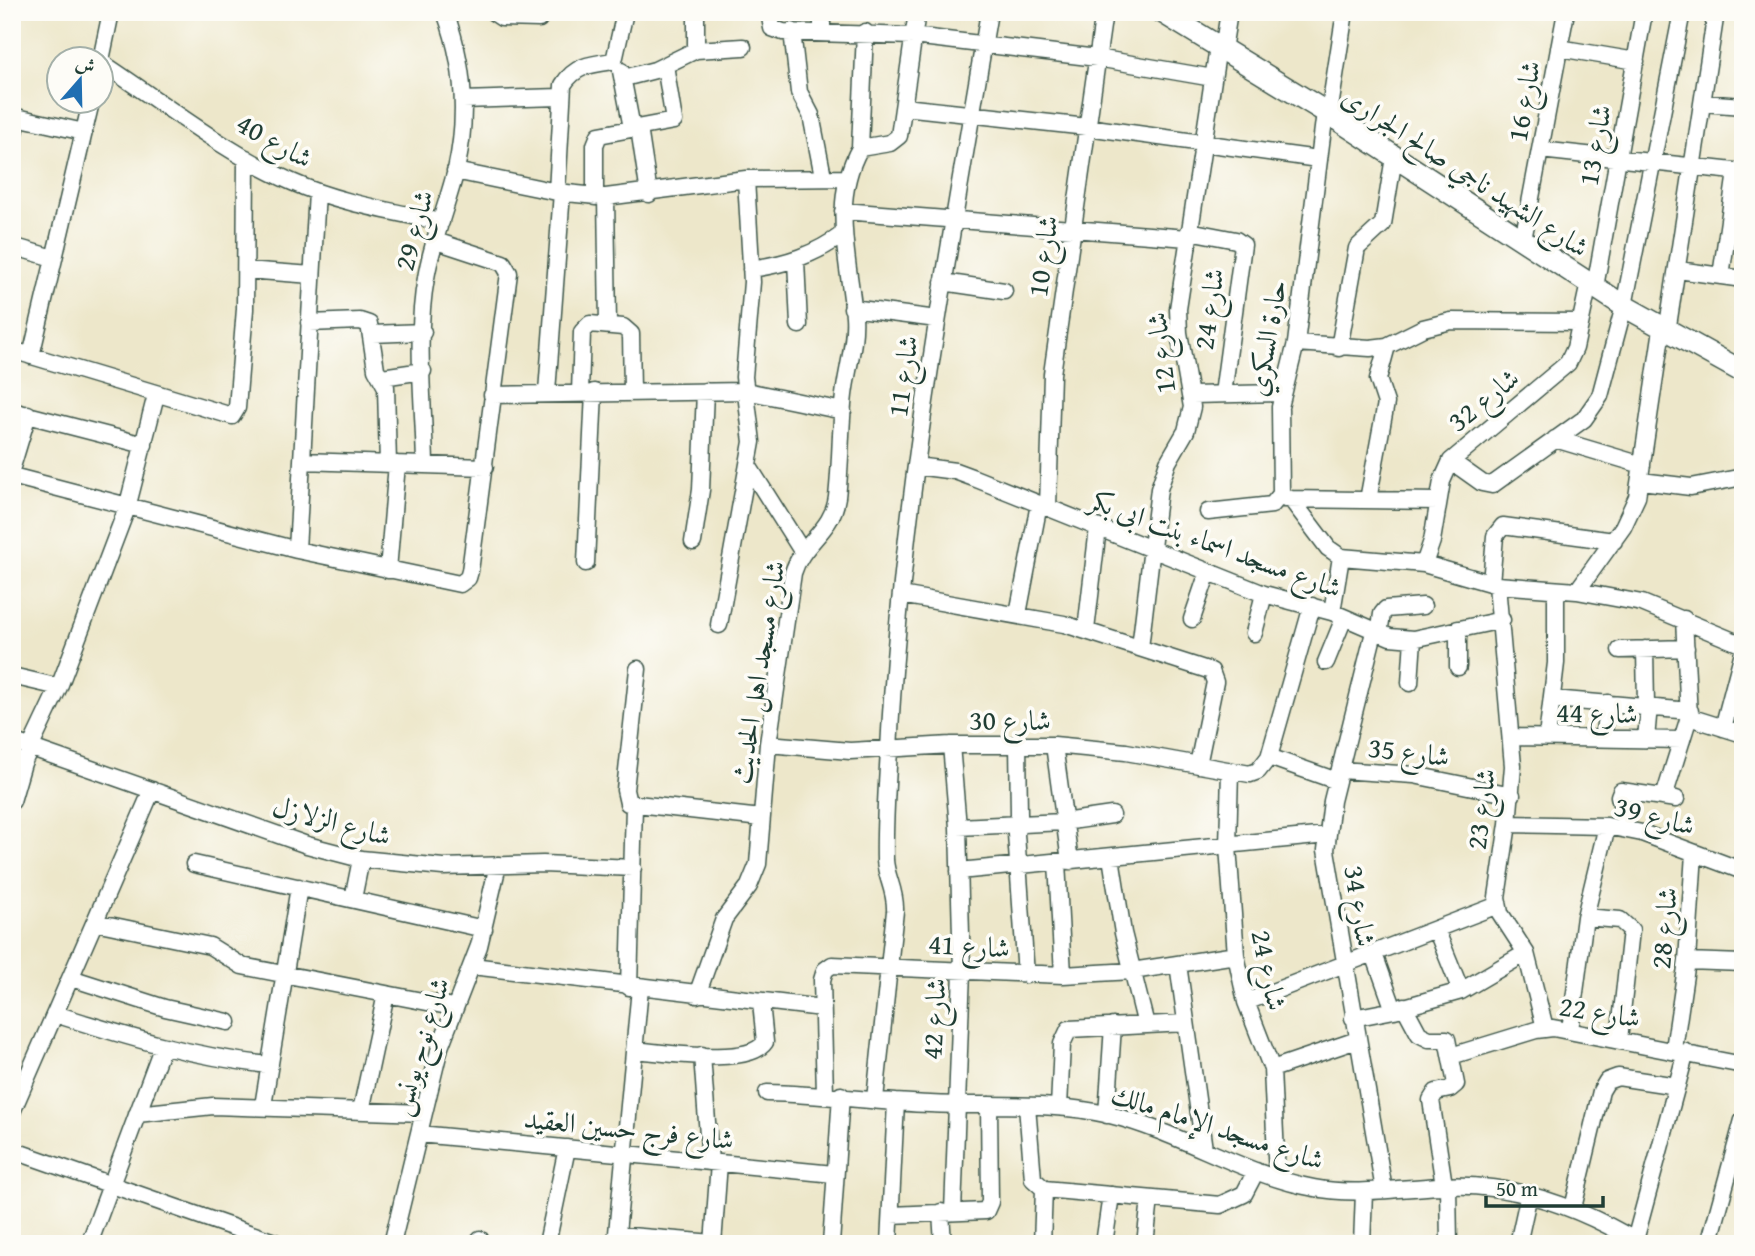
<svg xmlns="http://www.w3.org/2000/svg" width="1755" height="1256" font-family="'Gentium Book Plus',Amiri,serif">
<rect width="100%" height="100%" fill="#fdfcf7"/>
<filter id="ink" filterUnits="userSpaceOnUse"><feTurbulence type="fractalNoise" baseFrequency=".0143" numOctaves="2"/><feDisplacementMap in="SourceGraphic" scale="14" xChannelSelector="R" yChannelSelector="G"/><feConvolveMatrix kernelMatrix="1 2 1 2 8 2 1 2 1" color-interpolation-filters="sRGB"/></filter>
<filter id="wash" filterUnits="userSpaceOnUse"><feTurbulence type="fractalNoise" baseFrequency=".00686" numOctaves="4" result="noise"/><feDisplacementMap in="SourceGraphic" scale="28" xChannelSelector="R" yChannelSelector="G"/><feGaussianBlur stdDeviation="1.57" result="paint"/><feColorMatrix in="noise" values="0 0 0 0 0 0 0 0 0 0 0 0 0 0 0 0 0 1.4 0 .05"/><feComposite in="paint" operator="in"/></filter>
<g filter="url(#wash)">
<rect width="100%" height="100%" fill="#ede7ca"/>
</g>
<g filter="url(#ink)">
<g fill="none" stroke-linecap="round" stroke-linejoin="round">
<defs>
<path id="minor" d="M493 12 502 18 539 19
M696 12V50
M769 12 772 28 783 32 913 36 1097 58 1213 78
M822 12V32
M792 31 799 92 811 115 823 176
M1559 48 1636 61
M1223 50 1229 12
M101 60 111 12
M614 61 625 12
M102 63C163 103 224 152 292 182 339 203 391 211 441 222
M621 71 632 128
M624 78 655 70 696 50 743 47
M463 100 561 97
M1702 103 1743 106
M904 107 1087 127 1318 159
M1329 114 1345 12
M12 116 84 132
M639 128 649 194
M12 142 19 118
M860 148 865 32
M1540 150 1743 172
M455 171 557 192 606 197 746 179 848 178
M557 192 563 85C575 65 592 64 614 61
M595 197V145L599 135 674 121 665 65
M606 197 608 324
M843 211 1188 238
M1189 231 1236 240 1243 245 1223 394
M1523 240 1566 12
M12 246 53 258
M796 260 799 325
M751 269C786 264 815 255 843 234
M246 270 312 275
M1678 270 1743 279
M1721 276 1736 172
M943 282 1004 291
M1595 287 1644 12
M852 308 937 319
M309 323 360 321 369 324 376 369 386 387 388 464
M1667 332 1716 12
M372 334 423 332
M1296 343 1370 348 1387 346 1423 328 1451 321 1580 322
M1339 348 1357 248 1383 224 1394 157
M12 350 232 416 237 408 245 309 246 158
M31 356 91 102
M382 377 423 371
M547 392 562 192
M580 392 582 332 590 324 623 327 631 334 632 391
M492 395 746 391 843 411
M1192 395 1283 393
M12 411 144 445
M1555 439 1642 465
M302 461 485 467
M1451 461 1482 483 1492 485 1584 419 1600 396 1624 306 1682 12
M425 465C424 406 415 336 426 278 432 241 447 206 456 170 468 117 464 63 445 12
M916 466 955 471 974 478 1264 594 1332 612 1390 637 1413 639 1502 620
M12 467 28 414
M749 467 802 551
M12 476 297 550 460 584 468 578 470 571 509 273 503 263 436 241
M1641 481 1691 487 1743 477
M1285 499 1438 501
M1291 499 1328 548 1341 557 1424 564 1497 585 1577 591 1642 603 1743 645
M1368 500 1386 403 1378 379 1387 346
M1048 507 1052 374 1104 12
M1208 512 1272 505 1281 494 1280 407 1296 343 1325 112
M693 542 701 490 705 391
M297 550 317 192
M586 563 594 392
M1424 564 1432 541 1442 481 1451 461 1568 363 1575 348 1589 283
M388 570 397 464
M1491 583 1495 536 1503 526 1614 541
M1497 585 1513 766 1508 824 1497 897 1500 913 1526 953 1545 1028
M1577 591 1623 527 1637 497 1662 329
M901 595 1064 624 1211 671 1215 682 1198 765
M1332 612 1341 557
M1018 614 1039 504
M1192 619 1208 572
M719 625 752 442 744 377 752 282 746 179
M1086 630 1098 528
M1374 632 1332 801 1326 850 1384 1190
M1254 633 1264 594
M1379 634 1382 614 1386 609 1423 606
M1140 648 1159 489 1168 462 1186 431 1192 407 1179 333 1178 309 1218 47
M1645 649 1646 706
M1620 650 1686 648
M1326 662 1344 618
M1458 667V629
M638 669 625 790 628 803 761 818
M12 676 59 687
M1410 683 1413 639
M1553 699 1690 711
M1689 717 1743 734
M1723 728 1743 652
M1512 737 1682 740
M1547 737 1556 663V590
M1603 738 1608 703
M1646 739 1649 706
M12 741 307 845 361 859 443 867 543 864 633 868
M1018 743 1019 815 1016 834 1026 975
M768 744 850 751 951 745H1054L1126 752 1250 774 1258 771 1269 757 1312 606
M951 745 958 827 962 971 953 1212
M1054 745 1070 861
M1269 757 1337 781
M1340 770 1414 775 1512 795
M1230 771 1228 846 1236 955 1246 1002 1272 1069 1277 1178
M1664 797 1689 717 1684 619
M12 801 23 763 59 687 127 508 156 395
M1508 824 1607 826 1642 833 1743 871
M958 827 1063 822 1112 815
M1627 830 1619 796 1621 791 1676 799
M1111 857 1123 933 1146 1025
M1057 862 1063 975
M194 864 484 929
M959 871 1327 835
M353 899 361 859
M1585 917 1620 920 1631 930 1619 1040
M95 922 210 946 242 966 453 1007
M1436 929 1461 991
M1374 954 1394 1010
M1687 961 1743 963
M1178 964 1204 1149
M472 966 822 1008
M71 978 165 1008 228 1022
M629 987 634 806
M697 995 724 919 749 886 758 864 768 744 793 573C802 542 833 531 837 497 841 463 840 429 844 395 847 370 856 341 854 316 849 260 830 201 860 148L890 143 899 136 917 12
M1246 1002 1498 905
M1404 1006 1419 1034 1429 1039H1447L1456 1084 1450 1089 1436 1092 1431 1100 1444 1185
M55 1014C128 1037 193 1057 270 1065
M1353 1018 1394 1010 1461 991 1526 953
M1570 1030 1585 917 1607 826
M1674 1049 1687 961 1694 853
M634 1050C662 1052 749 1067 765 1042L761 1002
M702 1055 710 1162
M1451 1056 1536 1030 1553 1028 1743 1065
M1272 1069 1357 1040
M767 1093C822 1094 876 1102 930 1104 990 1107 1051 1101 1110 1115 1180 1132 1243 1175 1314 1188 1357 1196 1398 1188 1441 1186 1513 1182 1580 1207 1641 1244
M825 1094 822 980 825 970 832 965 1063 975 1132 971 1236 955
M875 1099 895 911C896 890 886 878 885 860 884 824 887 786 889 750 901 502 948 257 989 12
M263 1106 299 887
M1027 1106 1033 1179 1044 1189 1220 1205 1244 1194 1256 1171
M1059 1107 1062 1044 1069 1029 1186 1023
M361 1111 386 994
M12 1112 152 790
M137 1114 213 1106 424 1113
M1107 1115 1113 1026
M419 1134 834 1174
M12 1150 280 1244
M1448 1186 1449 1244
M1573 1208 1601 1091 1607 1081 1618 1077 1677 1086
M941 1212 943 1244
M891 1215 986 1211 990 1202 989 1105
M618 1235 713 1243
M89 1244 162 1048
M392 1244 440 1047 479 946 498 865
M479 1244 480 1239
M547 1244 567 1148
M616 1244 640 988
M713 1244 719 1163
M831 1244 841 1095
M889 1244 896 1102
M1042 1244 1044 1189
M1104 1244 1111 1195
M1145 1244 1150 1199
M1362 1244 1364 1192
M1518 1244 1529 1194
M1634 1244 1686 1052
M1709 1244 1743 1120"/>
<path id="tertiary" d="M1162 12 1329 114 1624 306 1743 372"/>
</defs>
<!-- minor casing -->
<use href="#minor" stroke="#3e564a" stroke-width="19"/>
<!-- tertiary casing -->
<use href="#tertiary" stroke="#3e564a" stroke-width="24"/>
<!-- minor -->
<use href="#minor" stroke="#fff" stroke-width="16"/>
<!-- tertiary -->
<use href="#tertiary" stroke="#fff" stroke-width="21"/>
</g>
</g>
<g text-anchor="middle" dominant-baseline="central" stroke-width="7" stroke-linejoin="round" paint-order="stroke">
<!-- street labels -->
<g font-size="28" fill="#1f3d34" stroke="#fdfcf7">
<text transform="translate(1523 101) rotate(-80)">شارع 16</text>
<text transform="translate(275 140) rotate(29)">شارع 40</text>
<text transform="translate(1594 145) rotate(-80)">شارع 13</text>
<text transform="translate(1466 171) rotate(33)">شارع الشهيد ناجي صالح الجرارى</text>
<text transform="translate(413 230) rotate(-75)">شارع 29</text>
<text transform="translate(1042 256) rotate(-82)">شارع 10</text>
<text transform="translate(1208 309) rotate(-82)">شارع 24</text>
<text transform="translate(1266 338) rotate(-80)">حارة السكري</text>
<text transform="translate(1160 353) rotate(-97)">شارع 12</text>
<text transform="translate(902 376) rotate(-82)">شارع 11</text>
<text transform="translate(1483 399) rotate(-39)">شارع 32</text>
<text transform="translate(1216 543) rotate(20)">شارع مسجد اسماء بنت ابى بكر</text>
<text transform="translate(757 672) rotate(-81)">شارع مسجد اهل الحديث</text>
<text transform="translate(1597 712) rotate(1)">شارع 44</text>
<text x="1010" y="719">شارع 30</text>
<text transform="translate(1409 751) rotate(7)">شارع 35</text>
<text transform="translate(1480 809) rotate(-83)">شارع 23</text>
<text transform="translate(1655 815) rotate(15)">شارع 39</text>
<text transform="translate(332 820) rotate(15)">شارع الزلازل</text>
<text transform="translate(1361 906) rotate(81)">شارع 34</text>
<text transform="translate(1663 928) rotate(-85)">شارع 28</text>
<text transform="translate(969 945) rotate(3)">شارع 41</text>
<text transform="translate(1270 970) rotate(78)">شارع 24</text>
<text transform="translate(1600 1011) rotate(9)">شارع 22</text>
<text transform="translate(933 1019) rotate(-87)">شارع 42</text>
<text transform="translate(419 1046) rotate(-73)">شارع نوح يونس</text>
<text transform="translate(1218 1126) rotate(18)">شارع مسجد الإمام مالك</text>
<text transform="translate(629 1128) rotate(6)">شارع فرج حسين العقيد</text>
</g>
</g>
<!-- margin -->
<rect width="1755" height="1256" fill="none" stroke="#fdfcf7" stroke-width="42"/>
<!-- north arrow -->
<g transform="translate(80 80) rotate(20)"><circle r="33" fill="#fdfcf7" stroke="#a4b0a9" stroke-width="2"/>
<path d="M0-5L12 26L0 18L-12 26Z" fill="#1f6fb2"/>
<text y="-10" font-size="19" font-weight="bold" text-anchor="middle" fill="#1f3d34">ش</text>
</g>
<!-- scale -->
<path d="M1486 1196v10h117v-10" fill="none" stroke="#1f3d34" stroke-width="3.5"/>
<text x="1496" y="1196" font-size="21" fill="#1f3d34" stroke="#fdfcf7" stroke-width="5" paint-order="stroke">50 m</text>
</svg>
